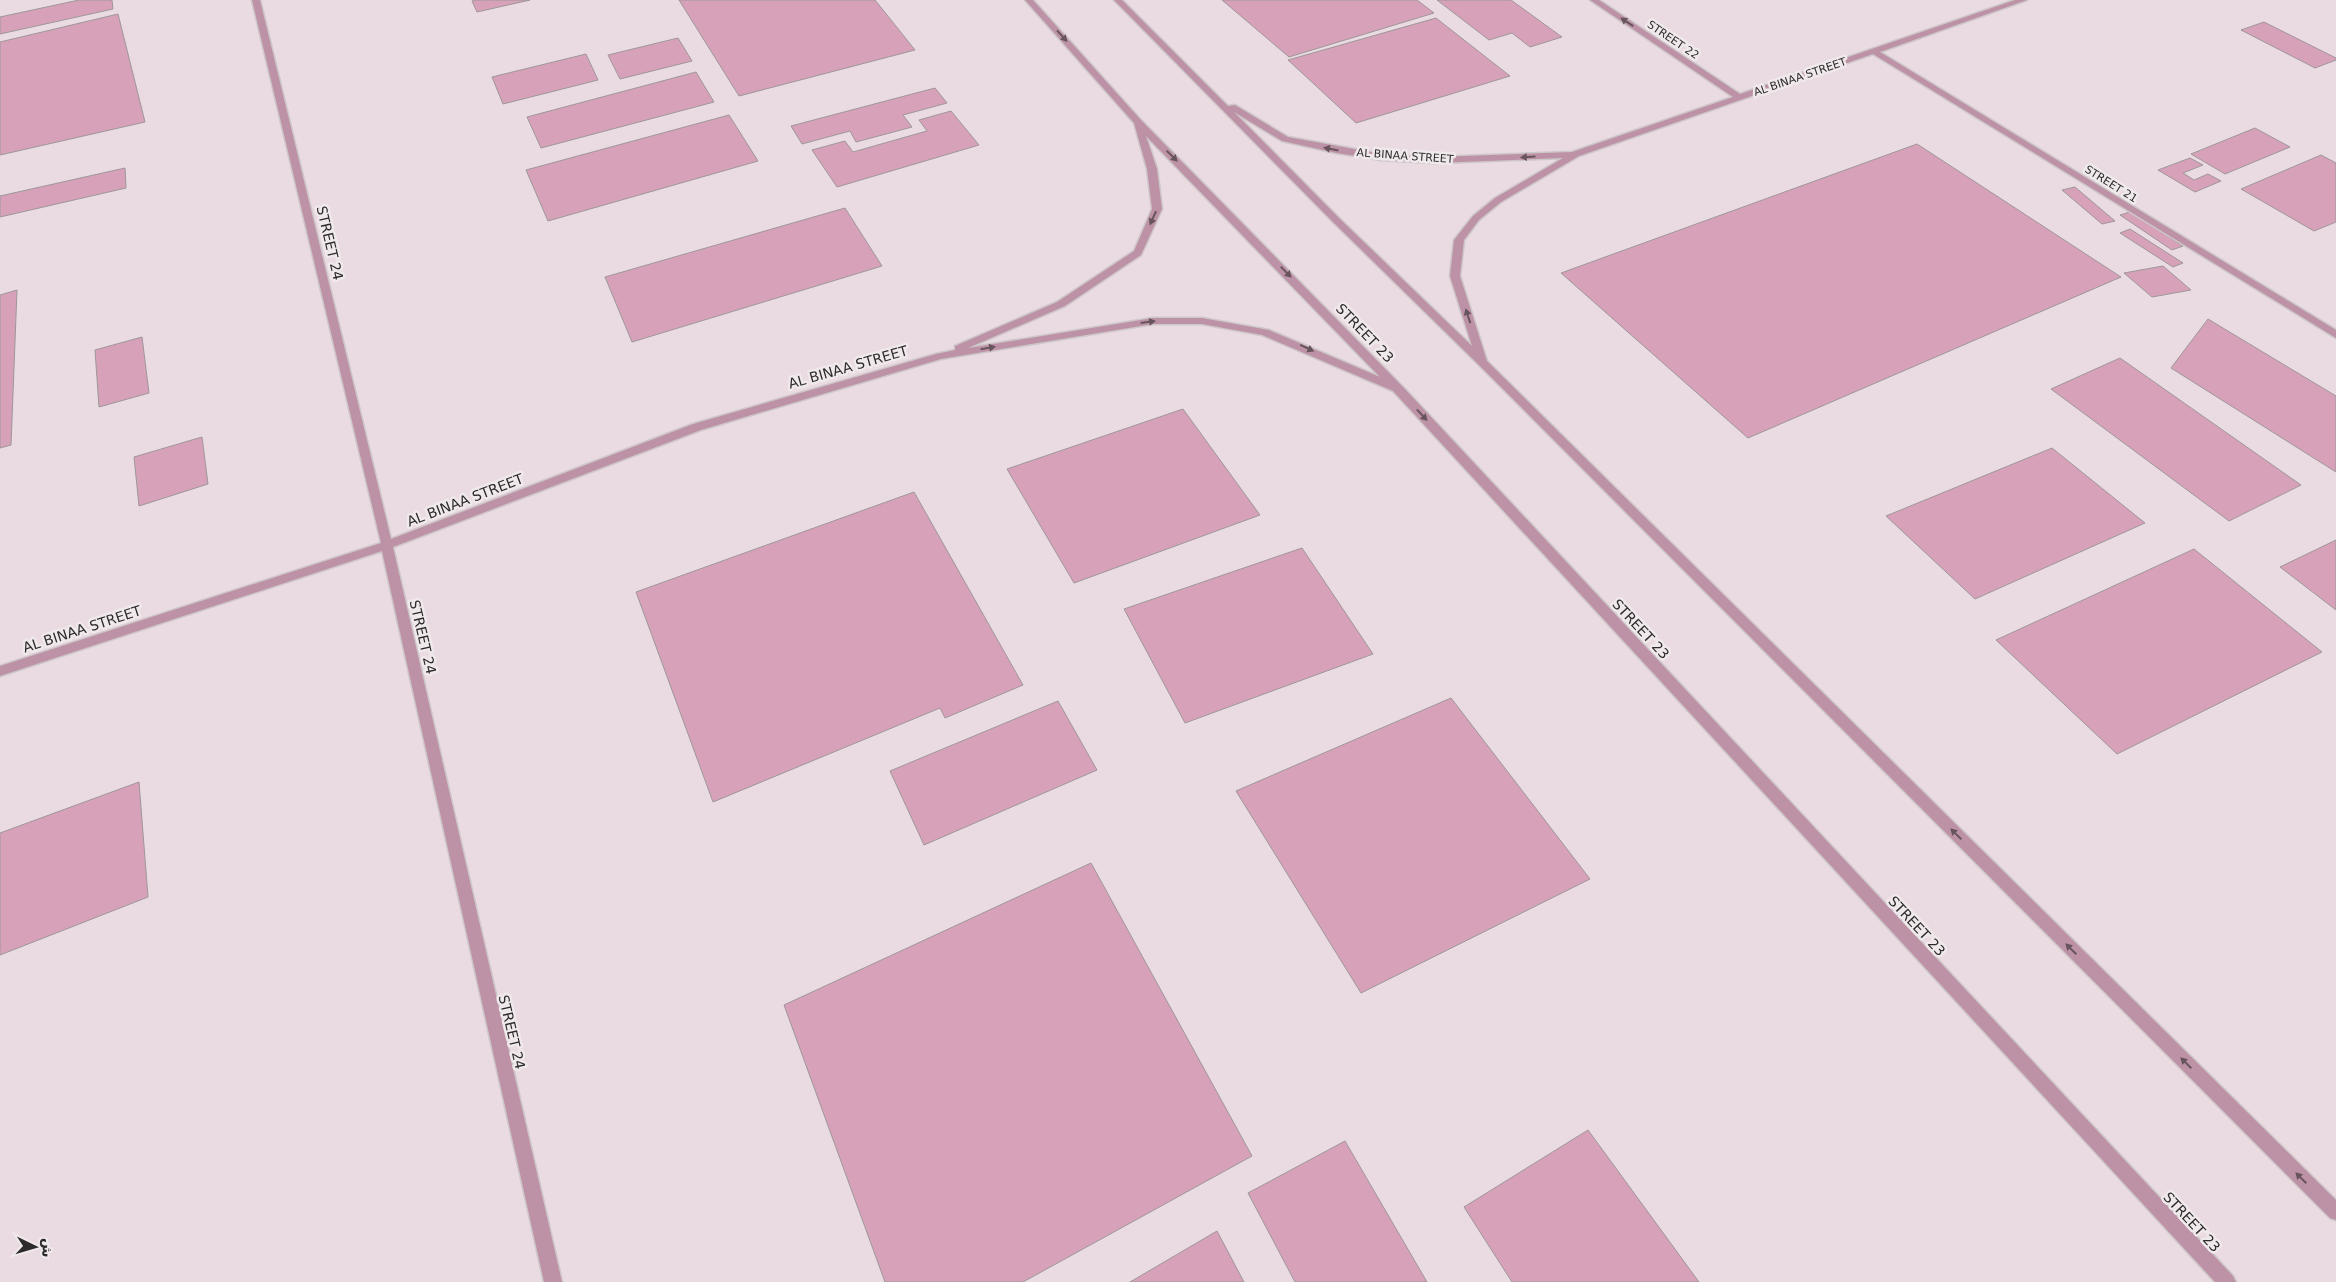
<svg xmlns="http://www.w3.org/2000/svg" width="2336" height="1282" font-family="'DejaVu Sans',Cairo,sans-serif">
<rect width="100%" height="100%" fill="#f0e9ec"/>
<!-- built -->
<path fill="#eadae1" d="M0 0H2336V1282H0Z"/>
<!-- building -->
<path fill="#d7a2b9" stroke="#9d9799" d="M79 0H112L113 9 0 34V17Z
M475 0H530L477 12 472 1Z
M679 0H875L915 50 739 96Z
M1222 0H1417L1434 13 1289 57Z
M1437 0H1511L1562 37 1530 47 1512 33 1489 40Z
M118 14 145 122 0 155V42Z
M1436 18 1510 76 1356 123 1288 60Z
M2264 22 2336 58V60L2315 68 2241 30Z
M678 38 692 61 620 79 608 55Z
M586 54 598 80 503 104 492 77Z
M696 72 714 102 541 148 527 117Z
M935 88 947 103 903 115 912 127 856 142 850 131 802 144 791 126Z
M951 111 979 145 837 187 812 150 845 141 853 152 927 131 919 120Z
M729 115 758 161 548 221 526 170Z
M2255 128 2290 147 2225 174 2191 154Z
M1917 144 2121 277 1748 438 1561 273Z
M2321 155 2336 163V222L2314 231 2241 189Z
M2190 158 2203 165 2183 173 2194 180 2208 174 2221 181 2195 192 2158 170Z
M125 168 126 188 0 217V196Z
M2075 187 2115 221 2102 224 2062 190Z
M845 208 882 266 632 342 605 277Z
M2130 212 2183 246 2172 250 2120 215Z
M2130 229 2183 263 2173 267 2120 233Z
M2163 266 2191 290 2152 297 2124 273Z
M17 290 11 445 0 448V295Z
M2208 319 2336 396V472L2171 368Z
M142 337 149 393 99 407 95 350Z
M2120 358 2301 485 2229 521 2051 389Z
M1183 409 1260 515 1074 583 1007 469Z
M202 437 208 484 139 506 134 457Z
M2052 448 2145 523 1975 599 1886 516Z
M914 492 1023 685 945 718 940 708 713 802 636 592Z
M2336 540V610L2280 567Z
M1302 548 1373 654 1185 723 1124 609Z
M2194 549 2322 652 2117 754 1996 640Z
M1451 698 1590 879 1361 993 1236 791Z
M1058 701 1097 770 924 845 890 771Z
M139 782 148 897 0 955V833Z
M1091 863 1252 1156 1023 1282H885L784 1005Z
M1588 1130 1699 1282H1512L1464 1207Z
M1345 1141 1427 1282H1295L1248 1193Z
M1217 1231 1244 1282H1130Z"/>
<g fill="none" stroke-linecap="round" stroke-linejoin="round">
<defs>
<path id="minor" d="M252 0H260L391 539 693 424 936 354 955 350V346L1057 302 1134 251 1152 209 1147 169 1134 123 1025 0H1033L1140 119 1404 388 2233 1276 2236 1282H2215L1393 391 1262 335 1202 324H1153L941 359 701 430 393 547 562 1282H544L382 551 0 676V666L381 543ZM1146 136 1380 377 1269 330 1202 318H1153L968 348 1065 306 1141 255 1162 209 1157 169Z
M1114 0H1122L1228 106 1235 105 1288 137 1382 154 1436 157 1572 152 1733 97 1590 0H1599L1740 94 2015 0H2027L1880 52 2336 330V338L1873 54 1579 156 1501 202 1479 220 1464 240 1460 276 1487 361 2336 1200V1220L2330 1218 1479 365 1333 222ZM1234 112 1282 141 1336 153 1382 160 1436 163 1563 158 1495 198 1473 216 1454 240 1450 276 1472 346 1339 218Z"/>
</defs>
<!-- minor casing -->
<use href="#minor" stroke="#cdc7c9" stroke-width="3"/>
<!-- minor -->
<use href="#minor" fill="#be92a6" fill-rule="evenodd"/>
</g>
<!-- one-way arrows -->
<defs><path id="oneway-solid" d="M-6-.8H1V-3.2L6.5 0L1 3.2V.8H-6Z" transform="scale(1.25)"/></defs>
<g fill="#67545c">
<use href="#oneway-solid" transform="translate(1627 22) rotate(-146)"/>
<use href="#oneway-solid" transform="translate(1062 36) rotate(48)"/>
<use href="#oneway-solid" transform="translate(1331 149) rotate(-169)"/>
<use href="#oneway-solid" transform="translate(1172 156) rotate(45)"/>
<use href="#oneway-solid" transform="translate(1528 157) rotate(177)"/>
<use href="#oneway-solid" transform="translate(1153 218) rotate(114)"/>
<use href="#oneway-solid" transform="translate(1286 272) rotate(46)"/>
<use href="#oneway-solid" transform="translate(1468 316) rotate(-108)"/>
<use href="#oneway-solid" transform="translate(1148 322) rotate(-7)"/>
<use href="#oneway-solid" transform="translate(988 348) rotate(-10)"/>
<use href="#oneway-solid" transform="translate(1307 348) rotate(25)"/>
<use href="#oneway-solid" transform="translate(1422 415) rotate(47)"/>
<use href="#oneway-solid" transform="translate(1956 834) rotate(-135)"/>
<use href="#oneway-solid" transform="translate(2071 949) rotate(-135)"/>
<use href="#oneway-solid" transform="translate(2186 1063) rotate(-135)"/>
<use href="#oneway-solid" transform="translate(2301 1178) rotate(-135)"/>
</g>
<g text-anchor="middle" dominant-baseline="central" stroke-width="5" stroke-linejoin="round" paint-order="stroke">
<!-- far-street labels -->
<g font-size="11" fill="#2d2a2b" stroke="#f0e9ec">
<text transform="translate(1673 40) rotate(34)">STREET 22</text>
<text transform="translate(1800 77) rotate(-19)">AL BINAA STREET</text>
<text transform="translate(1405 156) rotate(4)">AL BINAA STREET</text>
<text transform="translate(2111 184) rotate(32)">STREET 21</text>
</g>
<!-- street labels -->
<g font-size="14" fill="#2d2a2b" stroke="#f0e9ec">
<text transform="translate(330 243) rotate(77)">STREET 24</text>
<text transform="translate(1365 333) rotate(46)">STREET 23</text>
<text transform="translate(848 367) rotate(-16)">AL BINAA STREET</text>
<text transform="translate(465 500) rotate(-21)">AL BINAA STREET</text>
<text transform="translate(82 629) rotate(-18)">AL BINAA STREET</text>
<text transform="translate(1641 629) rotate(47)">STREET 23</text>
<text transform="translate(423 637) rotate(77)">STREET 24</text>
<text transform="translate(1917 926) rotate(47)">STREET 23</text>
<text transform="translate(512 1032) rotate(77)">STREET 24</text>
<text transform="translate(2192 1222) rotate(47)">STREET 23</text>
</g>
</g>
<!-- north arrow -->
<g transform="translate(35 1247) rotate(95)" stroke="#f0e9ec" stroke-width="4" paint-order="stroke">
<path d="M0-4L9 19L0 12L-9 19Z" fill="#2d2a2b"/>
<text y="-8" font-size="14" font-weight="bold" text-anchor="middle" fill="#2d2a2b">ش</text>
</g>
</svg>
